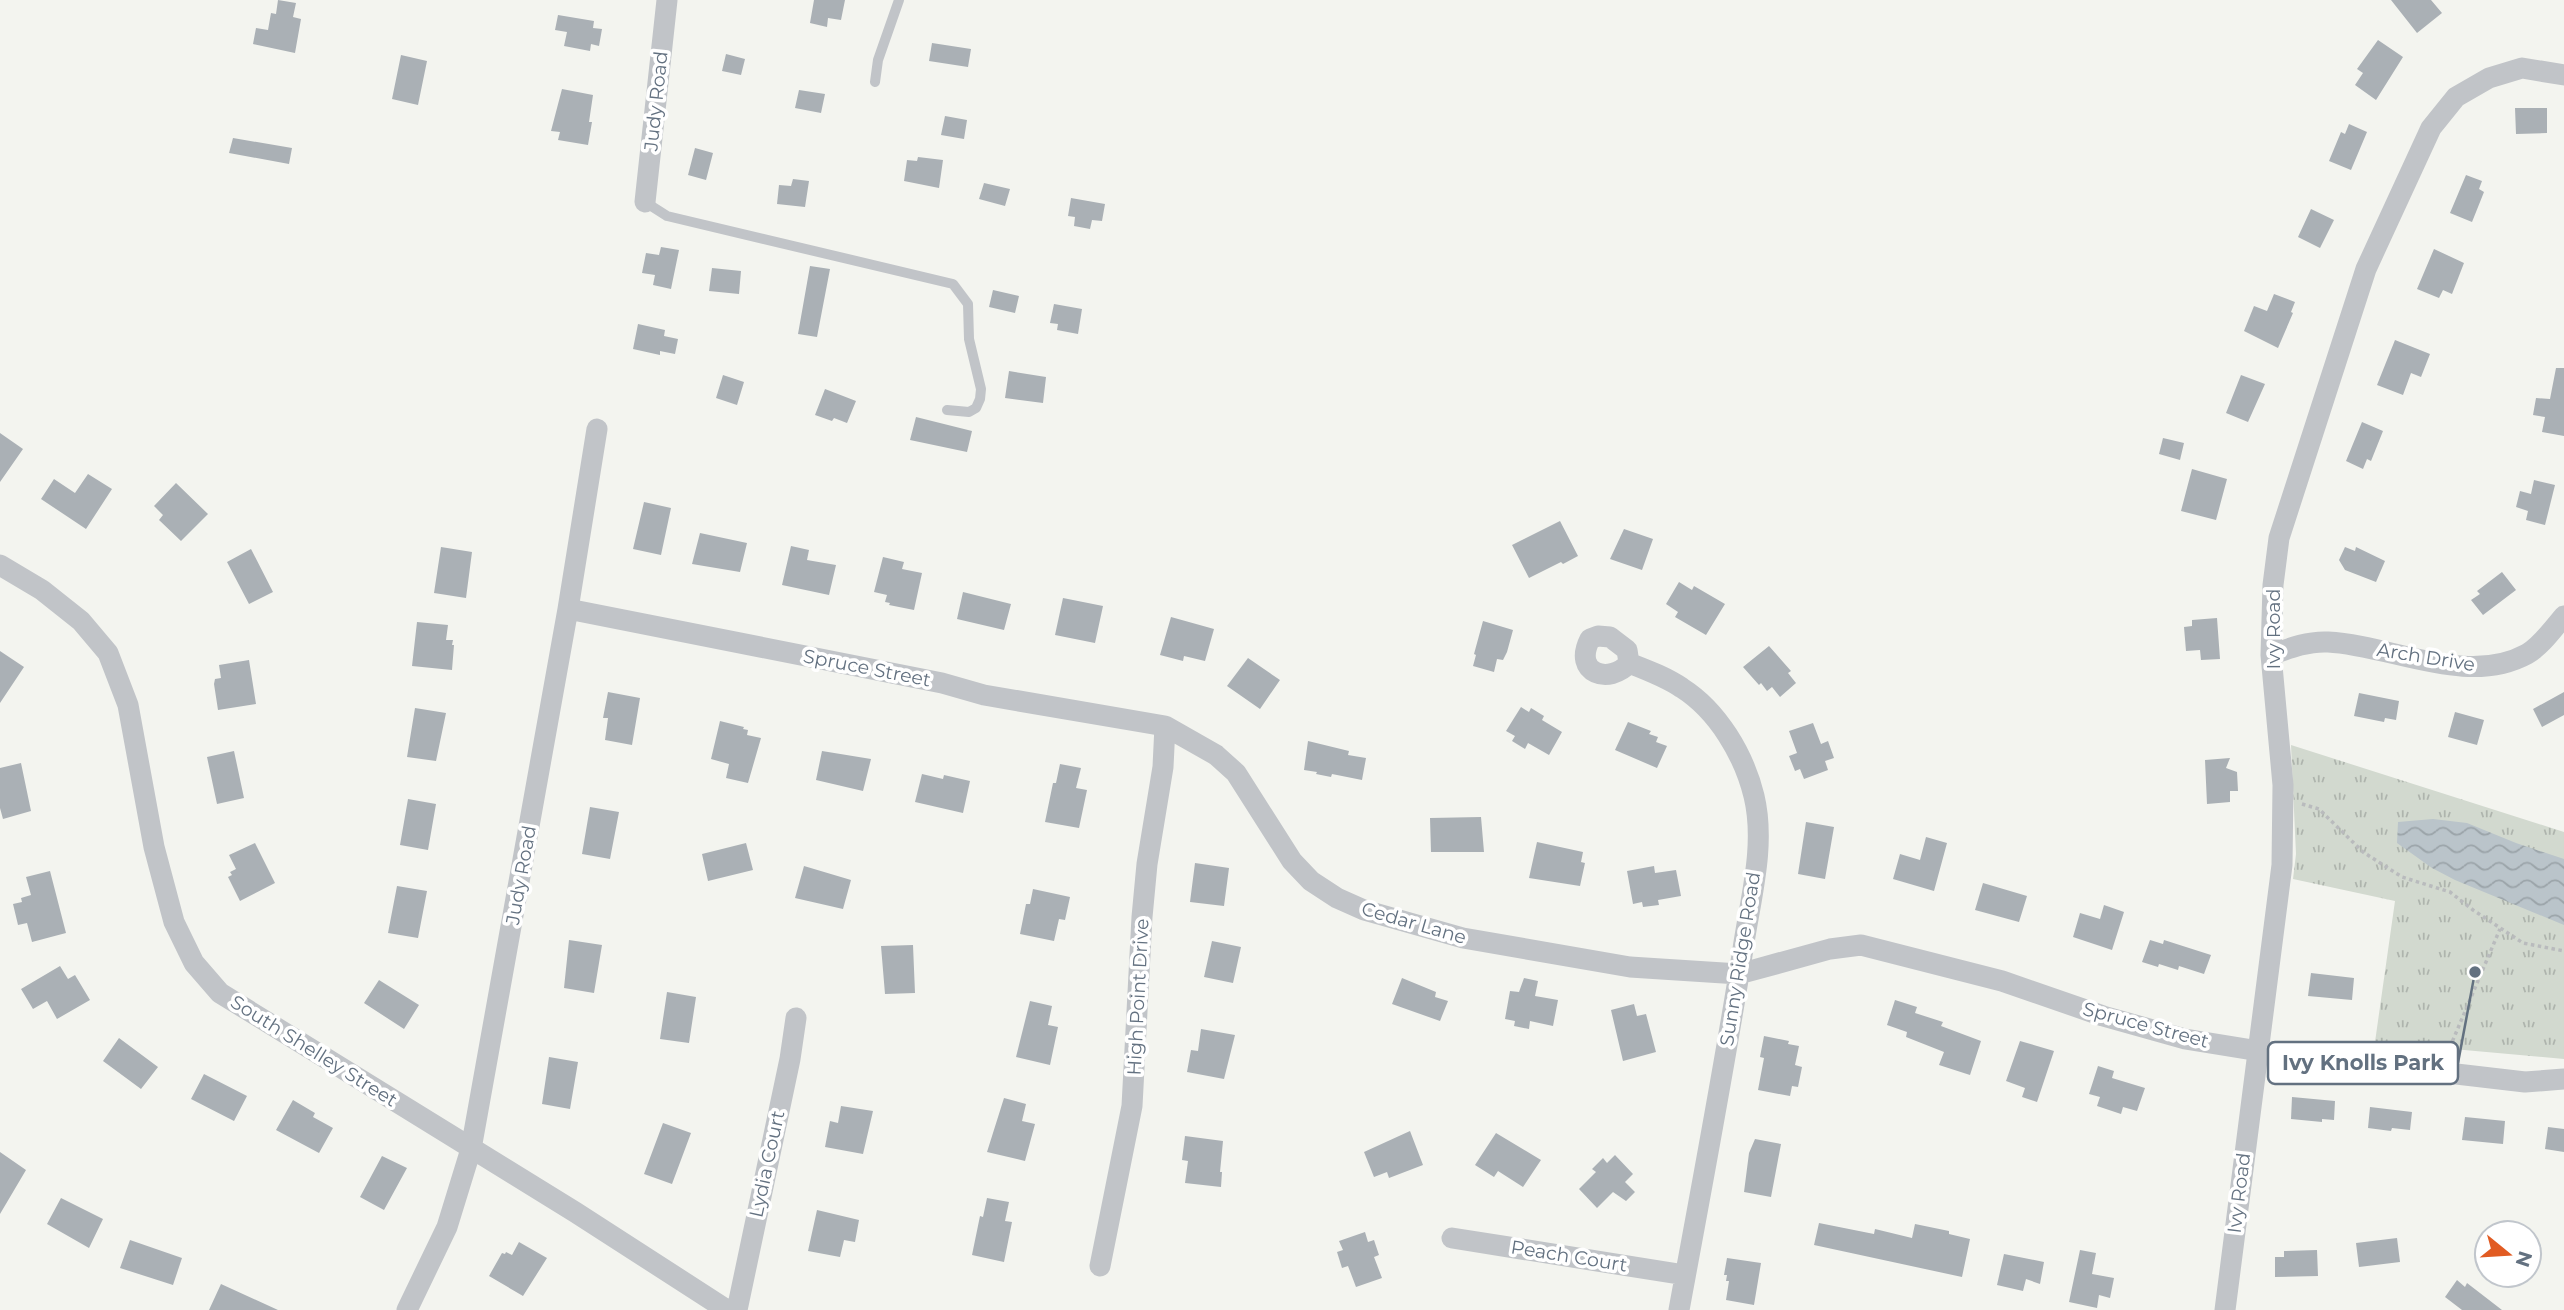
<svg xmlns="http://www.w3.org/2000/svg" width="2564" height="1310" font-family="Montserrat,sans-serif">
<defs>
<pattern id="park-tufts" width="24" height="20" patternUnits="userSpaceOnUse" patternTransform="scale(1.75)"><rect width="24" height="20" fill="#d2d9cf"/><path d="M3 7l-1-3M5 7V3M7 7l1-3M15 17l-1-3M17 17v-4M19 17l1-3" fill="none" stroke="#aeb4ad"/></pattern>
<pattern id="water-waves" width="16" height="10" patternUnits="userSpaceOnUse" patternTransform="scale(1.75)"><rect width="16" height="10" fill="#bac4ca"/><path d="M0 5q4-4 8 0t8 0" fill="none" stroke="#9ba4a9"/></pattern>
</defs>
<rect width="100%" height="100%" fill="#f3f4ef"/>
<!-- park -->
<path fill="url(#park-tufts)" d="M2291 745 2564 832V1059L2375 1042 2395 901 2293 879 2296 854Z"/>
<!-- water -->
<path fill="url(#water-waves)" d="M2433 819 2467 823 2516 843 2564 859V925L2455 880 2432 868 2397 843 2398 822Z"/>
<!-- building -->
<path fill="#aab0b5" d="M278 0 296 3 293 17 301 19 295 53 253 44 256 28 268 30 271 13 276 14Z
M814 0H845L841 20 828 18 827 27 810 23Z
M2391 0H2431L2442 13 2417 33Z
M558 15 594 21 593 28 602 29 599 46 591 44 590 51 564 46 567 32 555 30Z
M2378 40 2403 57 2376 100 2355 85 2363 73 2357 69Z
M932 43 971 49 968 67 929 61Z
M726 54 745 59 741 75 722 71Z
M401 55 427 61 418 105 392 99Z
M562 89 593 95 589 122H592L588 145 558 140 560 132 551 131Z
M799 90 825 94 821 113 795 108Z
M2515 108H2547V133L2516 134Z
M945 116 967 120 964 139 941 135Z
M2349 124 2367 132 2351 170 2329 161 2341 132 2345 134Z
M233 138 292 148 289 164 229 153Z
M695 148 713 153 706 180 688 175Z
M918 157 943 160 939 188 904 181 907 160 917 161Z
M2466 175 2482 181 2479 189 2484 192 2472 222 2450 213Z
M793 179 809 181 805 207 777 204 779 185 791 186Z
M984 183 1010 189 1005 206 979 199Z
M1071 198 1105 204 1102 221 1092 220 1090 229 1074 226 1075 217 1068 216Z
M2311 209 2334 220 2320 248 2298 237Z
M661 247 679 250 671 289 653 285 655 275 642 273 646 253 659 255Z
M2434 249 2464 263 2452 294 2443 290 2439 298 2417 289Z
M810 266 830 269 817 337 798 334Z
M712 268 741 271 739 294 709 291Z
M993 290 1019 296 1015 313 989 307Z
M2274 294 2295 302 2291 312 2293 313 2278 348 2244 331 2254 306 2267 311Z
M1054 304 1082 309 1078 334 1057 330 1058 324 1050 323Z
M638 324 665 330 664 336 678 339 675 354 660 351V355L633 349Z
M2395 340 2430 354 2421 377 2411 373 2403 395 2377 385Z
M2556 368H2564V436L2542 432 2545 417 2533 415 2536 398 2550 399Z
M1009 371 1046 377 1043 403 1005 398Z
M723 375 744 382 737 405 716 398Z
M2241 375 2265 384 2248 422 2226 413Z
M825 389 856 401 847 423 834 418 832 421 815 415Z
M916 417 972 431 967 452 910 440Z
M2362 422 2383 431 2371 461 2367 459 2363 469 2346 461Z
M0 433 23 449 0 482Z
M2163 438 2184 443 2180 460 2159 454Z
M2192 469 2227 479 2216 520 2181 511Z
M88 474 112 489 86 529 41 499 54 479 75 493Z
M2534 480 2555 485 2545 525 2526 520 2528 511 2516 507 2520 491 2531 494Z
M176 483 208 514 181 541 159 520 163 515 154 506Z
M644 502 671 508 661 555 633 549Z
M1560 521 1578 556 1563 564 1561 562 1529 578 1512 545Z
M1624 529 1653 539 1642 570 1610 559Z
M700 533 747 543 740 572 692 564Z
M791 546 809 550 807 560 836 565 829 595 782 585Z
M441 547 472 552 466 598 434 593Z
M2345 547 2355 551 2356 547 2385 561 2376 582 2345 570 2339 560Z
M251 549 273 592 249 604 227 562Z
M883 557 904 562 902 569 922 573 914 610 889 605 890 603 885 602 887 595 874 592Z
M2502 572 2516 590 2483 615 2471 600 2480 594 2477 591Z
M1679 582 1692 590 1694 586 1725 604 1706 635 1675 617 1678 612 1666 604Z
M963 592 1011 604 1004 630 957 619Z
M1063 598 1103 606 1095 643 1055 635Z
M1171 617 1214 629 1205 661 1184 656 1183 661 1160 655Z
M2217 618 2220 659 2201 660 2200 650 2186 651 2184 627 2192 626V620Z
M1483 621 1513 630 1507 652 1503 660 1497 659 1494 672 1473 666 1476 655 1474 654Z
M417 622 448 625 446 640H453L452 645H454L452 670 412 666Z
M1769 646 1791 671 1788 673 1796 683 1780 697 1772 687 1767 691 1761 683 1759 685 1743 667Z
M0 651 24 667 0 703Z
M1248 658 1280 680 1260 709 1227 686Z
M249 660 256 704 218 710 214 684 215 679 221 678 219 665Z
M608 692 640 698 632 745 605 740 608 718H603Z
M2564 692V715L2542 727 2533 709Z
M2359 693 2399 701 2396 720 2385 718 2384 722 2354 716Z
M1521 707 1529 712 1531 708 1544 716 1542 720 1562 732 1549 755 1528 743 1525 749 1512 741 1515 736 1506 731Z
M415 708 446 713 436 761 407 757Z
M2455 712 2484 720 2477 745 2448 737Z
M720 721 744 727 743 729 748 730 747 735 761 738 748 783 726 778 729 764 711 759Z
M1628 722 1651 731 1649 734 1658 737 1656 742 1667 746 1657 768 1615 750Z
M1813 723 1821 744 1828 741 1834 758 1825 761 1828 770 1804 779 1800 769 1795 771 1789 756 1797 753 1789 731Z
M1308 741 1349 751 1348 755 1366 758 1362 780 1332 774 1331 777 1316 774 1317 772 1304 770Z
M234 751 244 798 217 804 207 757Z
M822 751 871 759 863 791 816 780Z
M2230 758 2226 768 2237 772 2238 791H2230V802L2207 804 2205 760Z
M21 763 31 811 3 819 0 808V768Z
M1060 764 1081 768 1076 788 1087 790 1079 828 1045 822 1053 783H1056Z
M922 774 943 779 944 775 970 781 963 813 915 802Z
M408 799 436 804 428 850 400 845Z
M590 807 619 812 610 859 582 854Z
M1481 817 1484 852H1431L1430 818Z
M1806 822 1834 827 1825 879 1798 874Z
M1926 837 1947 843 1934 891 1893 879 1900 854 1920 860Z
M1537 842 1583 852 1581 862 1585 863 1580 886 1529 878Z
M255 843 275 883 240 901 228 877 232 875 230 872 236 869 229 855Z
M746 843 753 870 708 881 702 854Z
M1195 863 1229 868 1224 906 1190 902Z
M804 866 851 880 843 909 795 898Z
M1654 866 1655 873 1676 870 1681 896 1658 900 1659 905 1643 907 1642 902 1633 904 1627 871Z
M50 871 66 933 32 942 27 923 18 925 13 904 22 902 21 898 31 895 26 877Z
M1983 883 2027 896 2019 922 1975 910Z
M397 886 427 891 418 938 388 933Z
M1033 889 1070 897 1065 920 1059 919 1054 941 1020 934 1026 904H1030Z
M2104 905 2124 912 2112 950 2073 937 2080 913 2100 919Z
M569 940 602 945 594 993 564 988Z
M2150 940 2163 944 2164 940 2211 955 2204 974 2179 966 2178 970 2159 964 2158 967 2142 962Z
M1212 941 1241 947 1233 983 1204 977Z
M913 945 915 993 885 994 881 946Z
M60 966 68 979 75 975 90 1000 57 1019 47 1001 33 1009 21 989Z
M2311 973 2354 978 2352 1000 2308 996Z
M1402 978 1436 992 1435 997 1448 1001 1440 1021 1392 1004Z
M1524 978 1538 981 1535 996 1558 1000 1553 1026 1530 1021 1529 1029 1514 1026 1515 1021 1505 1019 1510 991 1519 992Z
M379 980 419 1005 404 1029 364 1003Z
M667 992 696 997 689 1043 660 1039Z
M1895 1000 1917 1007 1915 1013 1943 1022 1941 1026 1981 1041 1970 1075 1939 1065 1944 1052 1906 1037 1907 1032 1887 1025Z
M1030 1001 1052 1006 1048 1025 1058 1027 1050 1065 1016 1057Z
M1634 1004 1637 1016 1646 1014 1656 1052 1623 1061 1611 1010Z
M1201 1029 1235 1035 1224 1079 1187 1072 1191 1050 1198 1051Z
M1764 1036 1789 1041 1788 1044 1799 1046 1795 1065 1802 1067 1798 1087 1792 1086 1790 1096 1758 1090 1764 1058 1760 1057Z
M119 1038 158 1067 141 1089 103 1061Z
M2020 1041 2054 1051 2037 1102 2022 1097 2025 1088 2006 1081Z
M549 1057 578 1062 570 1109 542 1104Z
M2098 1066 2114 1071 2112 1078 2145 1088 2137 1111 2123 1107 2121 1114 2097 1106 2100 1097 2089 1094Z
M204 1074 247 1096 234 1121 191 1099Z
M2292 1097 2335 1101 2334 1120 2322 1119V1122L2291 1119Z
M1004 1098 1026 1104 1022 1121 1035 1124 1025 1161 987 1152Z
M293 1100 315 1113 313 1117 333 1128 319 1153 276 1130Z
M841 1106 873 1111 863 1154 825 1147 830 1121 838 1123Z
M2370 1107 2412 1112 2410 1130 2392 1128 2391 1131 2368 1128Z
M2465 1117 2505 1121 2503 1144 2462 1140Z
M663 1123 691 1133 672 1184 644 1174Z
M2548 1127 2564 1129V1152L2545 1149Z
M1410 1131 1423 1165 1389 1178 1387 1172 1374 1177 1364 1152Z
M1496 1133 1541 1160 1523 1187 1498 1171 1494 1177 1475 1165Z
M1185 1136 1223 1141 1220 1172H1222L1221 1187 1185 1183 1188 1161 1182 1160Z
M1755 1139 1781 1144 1771 1197 1744 1192 1749 1153Z
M0 1152 26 1170 0 1214Z
M1615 1155 1633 1174 1625 1182 1635 1192 1626 1201 1613 1192 1597 1208 1579 1189 1596 1172 1592 1169 1603 1158 1607 1163Z
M382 1156 407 1168 384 1210 360 1197Z
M61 1198 103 1219 89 1248 47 1224Z
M987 1198 1009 1202 1005 1221 1012 1222 1004 1262 972 1255 980 1216 983 1217Z
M817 1210 859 1220 855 1242 844 1240 840 1257 808 1251Z
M1819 1223 1874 1234 1875 1229 1912 1238 1915 1224 1949 1231V1234L1970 1239 1962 1277 1814 1245Z
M1365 1232 1368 1242 1374 1240 1379 1255 1374 1257 1382 1278 1356 1287 1348 1266 1342 1268 1337 1252 1343 1250 1339 1241Z
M2397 1238 2400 1262 2359 1267 2356 1243Z
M130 1240 182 1258 173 1285 120 1268Z
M519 1242 547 1258 523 1296 489 1276 502 1253 505 1254 506 1252 512 1255Z
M2080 1250 2096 1253 2092 1274 2114 1278 2110 1298 2099 1295 2097 1308 2069 1302Z
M2317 1250 2318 1276 2275 1277V1257H2284V1251Z
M2004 1254 2044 1262 2040 1284 2026 1279 2023 1291 1997 1285Z
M1727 1258 1761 1263 1754 1305 1726 1300 1729 1281H1726L1727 1275H1724Z
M2457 1280 2465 1287 2467 1283 2502 1310H2462L2445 1297Z
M221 1284 278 1310H209Z"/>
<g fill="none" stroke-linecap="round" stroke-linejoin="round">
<!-- path -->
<path stroke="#b9bbbd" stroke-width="3.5" stroke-dasharray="3.5 3.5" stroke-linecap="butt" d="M2302 804 2319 809 2363 852 2402 877 2450 892 2473 910 2523 943 2564 951
M2447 1054 2500 929"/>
<!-- lane -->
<path stroke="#c1c4c8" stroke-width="10" d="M875 82 878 60 899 0
M645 202 667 216 953 284 968 304 969 339 981 389 980 399 976 408 969 412 947 410"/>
<!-- street -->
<path stroke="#c1c4c8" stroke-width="21" d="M645 202 667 0
M0 565 42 590 81 621 108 653 128 705 154 847 174 922 194 963 220 993 575 1212 727 1310
M568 609 942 683 984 695 1165 726 1216 755 1236 773 1292 861 1311 881 1337 898 1364 910 1463 938 1630 967 1739 974 1830 949 1861 945 2002 981 2103 1016 2185 1039 2259 1051 2525 1082 2564 1079
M1598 636 1610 637 1627 650 1629 663C1610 685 1572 674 1590 639Z
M2271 655C2290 648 2308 641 2328 642 2391 645 2467 687 2527 654 2541 646 2553 629 2564 616
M1629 663C1647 670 1666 677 1682 688 1718 711 1744 755 1754 796 1766 846 1750 900 1743 949 1724 1070 1701 1190 1679 1310
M1452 1238 1685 1275
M1100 1266 1132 1106 1142 917 1147 864 1163 767 1165 726
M407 1310 447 1227 471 1149 568 609 597 429
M737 1310 790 1059 796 1018
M2225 1310 2282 865 2283 785 2271 655 2273 585 2279 538 2366 269 2431 128 2456 97 2489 78 2522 68 2564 75"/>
</g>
<g text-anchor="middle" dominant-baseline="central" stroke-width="7" stroke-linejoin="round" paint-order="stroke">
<!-- street labels -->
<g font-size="19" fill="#637180" stroke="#fff">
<text transform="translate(656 101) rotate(-84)">Judy Road</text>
<text transform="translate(2273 629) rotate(-90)">Ivy Road</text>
<text transform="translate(2426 657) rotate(9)">Arch Drive</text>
<text transform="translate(867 668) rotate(11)">Spruce Street</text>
<text transform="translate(521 875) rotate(-80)">Judy Road</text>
<text transform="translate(1414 923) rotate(16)">Cedar Lane</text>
<text transform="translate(1740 959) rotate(-81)">Sunny Ridge Road</text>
<text transform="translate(1138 997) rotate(-87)">High Point Drive</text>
<text transform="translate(2146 1025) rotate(15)">Spruce Street</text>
<text transform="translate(314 1051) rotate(32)">South Shelley Street</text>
<text transform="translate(767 1164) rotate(-78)">Lydia Court</text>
<text transform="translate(2239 1193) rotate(-83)">Ivy Road</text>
<text transform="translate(1569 1256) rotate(9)">Peach Court</text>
</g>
</g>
<!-- callouts -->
<path fill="none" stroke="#637180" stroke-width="2.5" d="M2475 972L2458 1063"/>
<circle fill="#637180" stroke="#fff" stroke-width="2.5" cx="2475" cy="972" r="7"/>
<rect fill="#fff" stroke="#637180" stroke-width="2.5" x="2268" y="1042" width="190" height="42" rx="7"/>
<g font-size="21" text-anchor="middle" font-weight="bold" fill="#637180">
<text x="2363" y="1070">Ivy Knolls Park</text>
</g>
<!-- north arrow -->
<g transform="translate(2508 1254) rotate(108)"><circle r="33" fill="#ffffff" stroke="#c1c6cc" stroke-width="2"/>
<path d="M0-5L12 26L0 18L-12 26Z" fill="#e15b22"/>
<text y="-10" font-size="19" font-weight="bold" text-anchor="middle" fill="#637180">N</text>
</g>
</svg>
